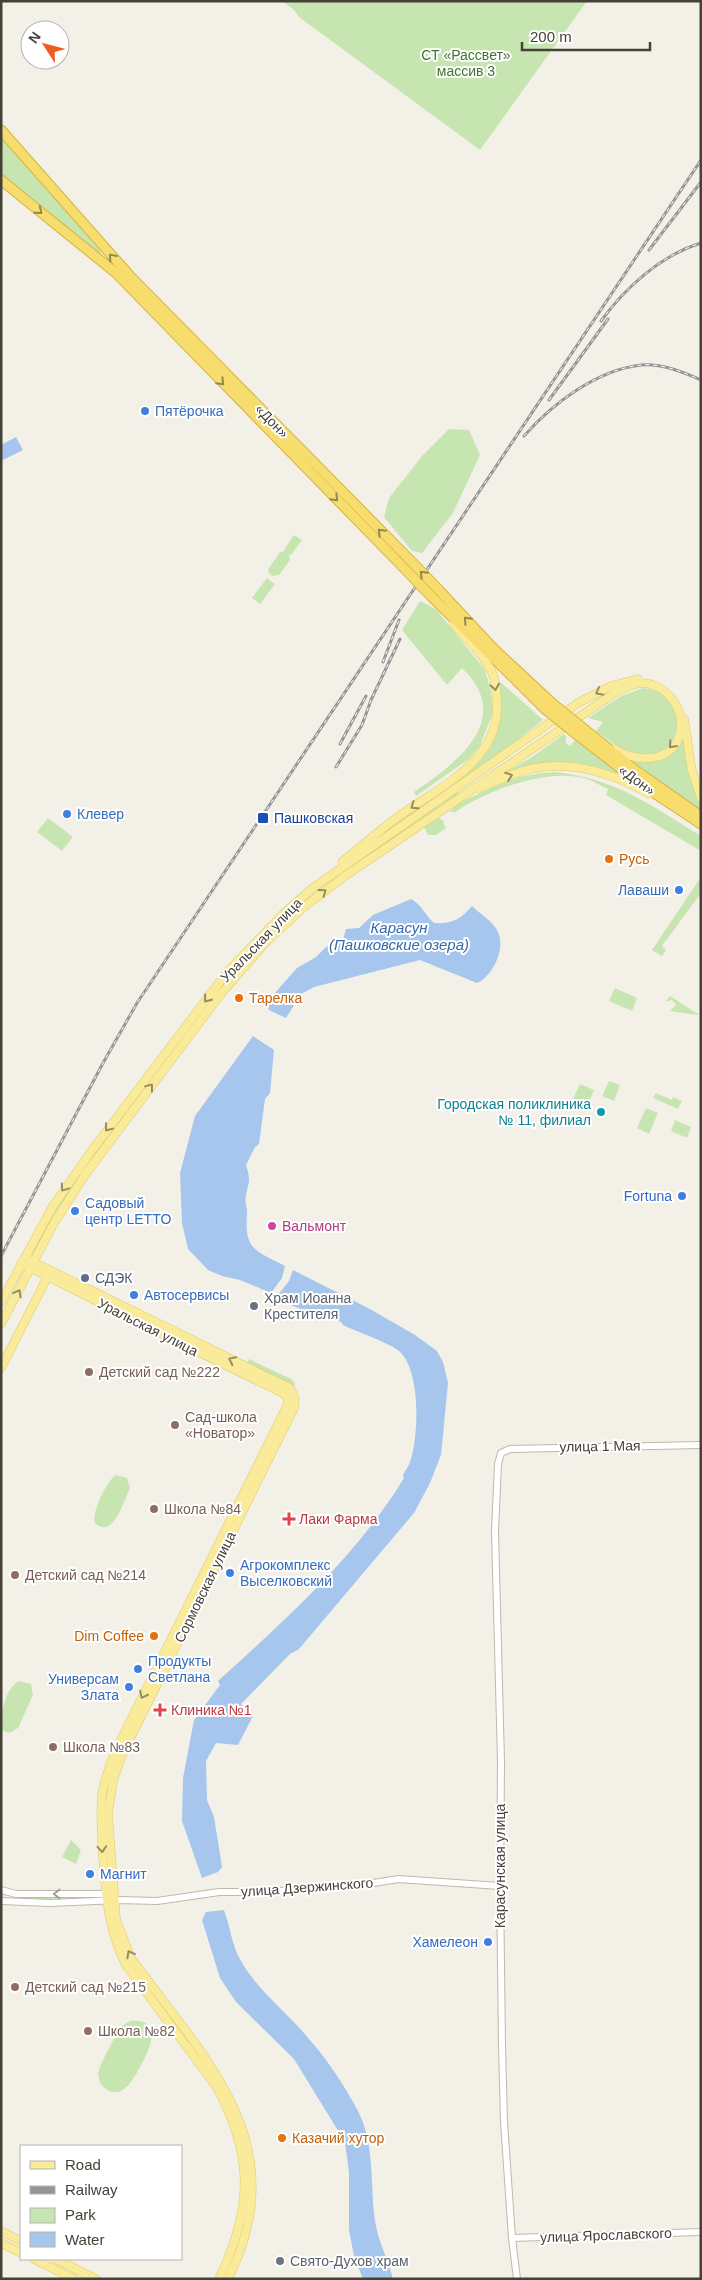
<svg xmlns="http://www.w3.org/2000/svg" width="702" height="2280" font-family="Arial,sans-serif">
<rect width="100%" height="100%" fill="#f3f1e7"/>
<!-- green -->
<path fill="#c7e5b1" d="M282 1H587L480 150 299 17 293 9Z
M1 132 101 252 100 254 1 177Z
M449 429 469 430 480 455 453 513 422 553 412 551 384 517 389 498 423 455Z
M294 535 302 540 291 555 289 554 290 560 279 575 272 576 268 572 269 568 280 552 285 551 284 550Z
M267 578 275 584 260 604 252 598Z
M420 601 436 609 485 670 491 691 493 712 480 746 469 759 416 796 414 792C457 763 515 719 462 668L447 685 402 630Z
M495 677 543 720 467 779 371 846 362 848 478 761C504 735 503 711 495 677Z
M643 688C696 694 681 765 639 756 622 752 610 741 596 731L603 722 588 718 621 696Z
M564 734 566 736V743L570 746 576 739 617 772 615 774 579 766 499 776 532 757Z
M683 736 701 801V811L632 761C659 764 666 753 683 736Z
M555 772C615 778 652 806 701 836V851L606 795 608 789C601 786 594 781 587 779 548 767 488 790 455 812H450L456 805C492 787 515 774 555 772Z
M459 789 458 795 365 859 362 857Z
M48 818 73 837 62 851 37 832Z
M439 818 445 822 443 823 446 828 436 835H428L424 827Z
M701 877V893L662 946 666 950 662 956 652 950Z
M615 988 637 998 632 1011 609 1001Z
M670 996 698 1014 697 1015 670 1011 676 1005 672 1000 665 1002Z
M609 1081 620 1085 614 1101 602 1096Z
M580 1084 594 1090 588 1105 573 1099Z
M656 1093 672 1100 673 1097 682 1101 678 1109 653 1098Z
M646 1108 658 1113 649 1134 637 1128Z
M675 1120 691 1127 687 1138 671 1131Z
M95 1152 97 1153 32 1257 31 1254 62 1200Z
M249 1359 291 1379 295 1383 294 1387 246 1364Z
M116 1475 127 1478 130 1488C124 1501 113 1540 95 1523 91 1513 107 1480 116 1475Z
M19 1681 31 1684 33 1695 18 1728 10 1733 1 1730C1 1715 4 1689 19 1681Z
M71 1840 81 1850 76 1864 62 1857Z
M1 1893 40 1897 93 1898 39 1899 1 1895Z
M130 2021C163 2018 151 2047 142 2063 134 2079 120 2107 100 2083L98 2074 100 2066 120 2027Z"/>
<!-- water -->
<path fill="#a6c6ed" d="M16 437 23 450 1 461V445Z
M411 899C422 905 425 915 434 923 452 924 460 920 472 906 479 913 492 921 497 930 507 947 493 976 477 983L420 960 314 987 301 994 286 1018 269 1010 266 1003 297 968 316 957 327 946 342 943 346 929 359 928 373 915Z
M253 1036 274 1050 270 1093 265 1099 259 1144 255 1147 246 1165C251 1180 249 1181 246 1195 244 1202 248 1209 247 1215 244 1251 257 1251 285 1266L282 1278 271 1293 240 1280 222 1276 208 1270 188 1249 182 1223 180 1173 195 1116Z
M293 1270 368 1308 415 1335 437 1351 443 1362 448 1383 441 1455 430 1483 414 1513 299 1649 290 1654 241 1704 253 1716 238 1745 216 1743 206 1761 207 1800 214 1817 222 1867 218 1872 202 1878 182 1821 183 1778 194 1720 220 1685 218 1681C286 1619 356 1557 404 1478L403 1475C405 1471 409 1466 410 1462 419 1436 421 1370 399 1351 388 1342 357 1332 343 1325L341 1322 324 1316 321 1317 283 1302 277 1296 289 1281Z
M224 1910C230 1926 232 1946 241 1961 257 1989 282 2008 303 2032 325 2056 344 2084 359 2113 375 2146 370 2185 375 2221 378 2241 388 2259 393 2279H363L354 2256 349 2230V2173L345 2142 294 2059 236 2002 220 1978 202 1920 206 1912Z"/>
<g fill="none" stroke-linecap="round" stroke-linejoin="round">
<defs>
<path id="minor" d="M1 1890 16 1894H106L109 1896
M1 1901 50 1903 119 1900 157 1901 219 1892H264L355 1886 398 1879 500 1886
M512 2238 701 2232
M517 2279 512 2238 504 2122 502 2045 500 1886 501 1762 495 1531 498 1464 501 1453 510 1449 701 1445"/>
<path id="major" d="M684 719 692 771 701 798
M479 788C496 781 513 773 530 769 571 760 614 773 649 794
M342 862C363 845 383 827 405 812 443 785 495 762 497 709 497 698 497 686 493 675 485 655 467 641 454 624
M25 1258 290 1388 295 1398 294 1408 122 1755 113 1781 108 1814 116 1919 131 1958C205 2060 296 2143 228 2279
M21 1263 182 1344 283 1393 287 1397 288 1404 114 1754C109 1768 104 1781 102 1795 100 1815 102 1837 103 1857 106 1895 108 1930 126 1965L216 2086C254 2155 253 2208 219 2279
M1 1302 53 1206 93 1149 228 971 283 914 313 888 578 703 611 686 638 679
M1 1324 54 1223 87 1172 220 995 265 943 304 907 345 876 613 694C622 689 631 684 641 683 667 683 686 710 680 734 673 763 635 763 615 749
M1 1368 49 1274
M1 2231 21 2241
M1 2243 21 2253
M34 2259 74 2279
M56 2259 96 2279"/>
<path id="highway" d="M1 130 130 276 409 559
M1 180 116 273 402 566
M437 588 494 649 552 703
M430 595 545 709
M583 728 635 770 701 816
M576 734 642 785 701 824"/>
</defs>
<!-- minor casing -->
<use href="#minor" stroke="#beb9aa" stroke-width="8"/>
<!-- major casing -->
<use href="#major" stroke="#decb6a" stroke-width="9"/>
<!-- highway casing -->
<use href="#highway" stroke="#d6b23e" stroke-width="11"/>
<!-- minor -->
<use href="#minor" stroke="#fff" stroke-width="6"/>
<!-- major -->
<use href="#major" stroke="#f9eb99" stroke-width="8"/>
<!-- highway -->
<use href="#highway" stroke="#f7dc6e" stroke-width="9"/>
<defs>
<path id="rail" d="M649 250 701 182
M601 321C625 288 661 255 701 243
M549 400 608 319
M524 436C553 403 597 370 641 365 661 363 683 372 701 380
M383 662 399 620
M340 744 366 696
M336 767 362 725 371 700 400 639
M1 1256 103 1063 137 1003 701 160"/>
</defs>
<!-- rail casing -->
<use href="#rail" stroke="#969696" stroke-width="3"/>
<!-- rail -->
<use href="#rail" stroke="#fff" stroke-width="1" stroke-dasharray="4" stroke-linecap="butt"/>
<defs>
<path id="highway-bridge" d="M409 559 437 588
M402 566 430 595
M552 703 583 728
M545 709 576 734"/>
</defs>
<!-- highway-bridge casing -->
<use href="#highway-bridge" stroke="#d6b23e" stroke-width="11" stroke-linecap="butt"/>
<!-- highway-bridge -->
<use href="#highway-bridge" stroke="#f7dc6e" stroke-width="9"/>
</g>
<!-- one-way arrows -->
<defs><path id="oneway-chevron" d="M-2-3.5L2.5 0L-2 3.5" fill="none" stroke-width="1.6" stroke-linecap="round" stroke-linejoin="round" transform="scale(1.25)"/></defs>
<g stroke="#95874f">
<use href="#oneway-chevron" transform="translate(39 211) rotate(39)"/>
<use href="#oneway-chevron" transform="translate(112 257) rotate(-131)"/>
<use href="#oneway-chevron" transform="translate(221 382) rotate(46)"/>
<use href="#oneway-chevron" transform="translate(335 498) rotate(45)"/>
<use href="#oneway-chevron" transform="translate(381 532) rotate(-135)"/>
<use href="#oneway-chevron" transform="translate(423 574) rotate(-134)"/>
<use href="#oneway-chevron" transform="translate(467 620) rotate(-133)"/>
</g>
<g stroke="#968e63">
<use href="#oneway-chevron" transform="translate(495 687) rotate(81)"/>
<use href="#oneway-chevron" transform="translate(599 692) rotate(151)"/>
<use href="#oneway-chevron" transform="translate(672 745) rotate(132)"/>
<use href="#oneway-chevron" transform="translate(509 776) rotate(-20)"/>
<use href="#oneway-chevron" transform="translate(414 806) rotate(145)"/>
<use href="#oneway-chevron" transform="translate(323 892) rotate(-36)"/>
<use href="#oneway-chevron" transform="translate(207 999) rotate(128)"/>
<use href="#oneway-chevron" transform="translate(150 1087) rotate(-53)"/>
<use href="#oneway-chevron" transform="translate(108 1128) rotate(127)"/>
<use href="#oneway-chevron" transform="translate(64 1188) rotate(124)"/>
<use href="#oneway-chevron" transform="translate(18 1293) rotate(-62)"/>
<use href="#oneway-chevron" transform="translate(232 1360) rotate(-154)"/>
<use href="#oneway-chevron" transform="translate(143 1695) rotate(117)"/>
<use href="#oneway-chevron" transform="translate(102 1849) rotate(86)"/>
<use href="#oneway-chevron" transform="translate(130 1954) rotate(-119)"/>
</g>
<use stroke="#a2a09a" href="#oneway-chevron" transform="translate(57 1894) rotate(-180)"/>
<!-- markers -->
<g fill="#3f7fe0" stroke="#fff" stroke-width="2">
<circle cx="145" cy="411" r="5"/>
<circle cx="67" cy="814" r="5"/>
<circle cx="679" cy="890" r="5"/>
<circle cx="682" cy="1196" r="5"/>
<circle cx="75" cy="1211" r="5"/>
<circle cx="134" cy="1295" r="5"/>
<circle cx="230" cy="1573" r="5"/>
<circle cx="138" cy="1669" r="5"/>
<circle cx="129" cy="1687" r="5"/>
<circle cx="90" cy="1874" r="5"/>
<circle cx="488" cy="1942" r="5"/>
</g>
<rect fill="#1a4fb4" stroke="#fff" stroke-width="2" x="257" y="812" width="12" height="12" rx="2.5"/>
<g fill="#e8710a" stroke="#fff" stroke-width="2">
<circle cx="609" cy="859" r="5"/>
<circle cx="239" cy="998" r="5"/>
<circle cx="154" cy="1636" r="5"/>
<circle cx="282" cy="2138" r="5"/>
</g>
<circle fill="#0f9aa8" stroke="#fff" stroke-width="2" cx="601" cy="1112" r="5"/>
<circle fill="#d1479c" stroke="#fff" stroke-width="2" cx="272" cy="1226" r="5"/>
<circle fill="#5c6f8a" stroke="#fff" stroke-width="2" cx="85" cy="1278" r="5"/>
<g fill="#6b7280" stroke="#fff" stroke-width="2">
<circle cx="254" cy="1306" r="5"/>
<circle cx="280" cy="2261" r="5"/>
</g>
<g fill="#8d6e63" stroke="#fff" stroke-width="2">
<circle cx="89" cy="1372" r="5"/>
<circle cx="175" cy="1425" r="5"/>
<circle cx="154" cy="1509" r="5"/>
<circle cx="15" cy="1575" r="5"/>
<circle cx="53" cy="1747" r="5"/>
<circle cx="15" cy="1987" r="5"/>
<circle cx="88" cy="2031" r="5"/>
</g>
<g fill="#e0444e" stroke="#fff" stroke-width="2">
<path d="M286.5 1511.5h5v5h5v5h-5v5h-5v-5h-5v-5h5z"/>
<path d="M157.5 1702.5h5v5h5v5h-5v5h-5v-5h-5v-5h5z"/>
</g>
<g text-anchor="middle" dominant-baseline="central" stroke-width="4" stroke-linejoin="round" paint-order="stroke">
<!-- park labels -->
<g font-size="14" fill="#3e742c" stroke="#fff">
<text x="466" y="55">СТ «Рассвет»<tspan x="466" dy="16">массив 3</tspan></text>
</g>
<!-- shop labels -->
<g font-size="14" fill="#366cbe" stroke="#fff" text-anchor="start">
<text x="155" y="411">Пятёрочка</text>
<text x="77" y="814">Клевер</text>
<text x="669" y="890" text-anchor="end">Лаваши</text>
<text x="672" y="1196" text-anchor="end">Fortuna</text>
<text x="85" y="1203">Садовый<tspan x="85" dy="16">центр LETTO</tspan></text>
<text x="144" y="1295">Автосервисы</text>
<text x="240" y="1565">Агрокомплекс<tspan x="240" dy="16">Выселковский</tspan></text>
<text x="148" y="1661">Продукты<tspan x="148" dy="16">Светлана</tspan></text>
<text x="119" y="1679" text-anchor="end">Универсам<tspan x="119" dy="16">Злата</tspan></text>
<text x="100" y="1874">Магнит</text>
<text x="478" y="1942" text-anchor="end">Хамелеон</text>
</g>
<!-- street labels -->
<g font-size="14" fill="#454136" stroke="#fff">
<text transform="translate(272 421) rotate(46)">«Дон»</text>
<text transform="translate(637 780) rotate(36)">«Дон»</text>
<text transform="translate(261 940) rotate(-46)">Уральская улица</text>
<text transform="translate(148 1327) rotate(27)">Уральская улица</text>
<text transform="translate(600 1446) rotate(-1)">улица 1 Мая</text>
<text transform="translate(205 1587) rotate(-64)">Сормовская улица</text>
<text transform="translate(500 1866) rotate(-90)">Карасунская улица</text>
<text transform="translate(307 1887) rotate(-4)">улица Дзержинского</text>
<text transform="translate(606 2235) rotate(-2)">улица Ярославского</text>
</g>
<!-- transit labels -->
<g font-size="14" fill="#164399" stroke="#fff" text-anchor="start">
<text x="274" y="818">Пашковская</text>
</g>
<!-- food labels -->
<g font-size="14" fill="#c56008" stroke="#fff" text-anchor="start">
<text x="619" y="859">Русь</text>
<text x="249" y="998">Тарелка</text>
<text x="144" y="1636" text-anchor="end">Dim Coffee</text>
<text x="292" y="2138">Казачий хутор</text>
</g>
<!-- culture labels -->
<g font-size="14" fill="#0d838f" stroke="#fff" text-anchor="end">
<text x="591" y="1104">Городская поликлиника<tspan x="591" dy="16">№ 11, филиал</tspan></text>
</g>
<!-- hotel labels -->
<g font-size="14" fill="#b23c85" stroke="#fff" text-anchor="start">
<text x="282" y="1226">Вальмонт</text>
</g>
<!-- service labels -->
<g font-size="14" fill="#4e5e75" stroke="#fff" text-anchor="start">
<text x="95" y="1278">СДЭК</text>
</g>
<!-- worship labels -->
<g font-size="14" fill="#5b616d" stroke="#fff" text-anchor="start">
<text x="264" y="1298">Храм Иоанна<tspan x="264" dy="16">Крестителя</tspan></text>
<text x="290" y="2261">Свято-Духов храм</text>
</g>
<!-- education labels -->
<g font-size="14" fill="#785e54" stroke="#fff" text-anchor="start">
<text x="99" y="1372">Детский сад №222</text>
<text x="185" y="1417">Сад-школа<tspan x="185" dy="16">«Новатор»</tspan></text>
<text x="164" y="1509">Школа №84</text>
<text x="25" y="1575">Детский сад №214</text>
<text x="63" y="1747">Школа №83</text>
<text x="25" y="1987">Детский сад №215</text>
<text x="98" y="2031">Школа №82</text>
</g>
<!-- health labels -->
<g font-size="14" fill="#be3a42" stroke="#fff" text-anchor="start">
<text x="299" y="1519">Лаки Фарма</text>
<text x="171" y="1710">Клиника №1</text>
</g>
<!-- water labels -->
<g font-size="15" font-style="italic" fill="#3469ac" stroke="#fff">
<text x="399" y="927">Карасун<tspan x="399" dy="17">(Пашковские озера)</tspan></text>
</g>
</g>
<!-- border -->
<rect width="702" height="2280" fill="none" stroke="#454136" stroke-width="5"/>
<!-- legend -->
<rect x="20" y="2145" width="162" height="115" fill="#ffffff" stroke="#b5b3af"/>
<rect x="30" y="2161" width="25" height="8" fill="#f9eb99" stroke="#b5b3af"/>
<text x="65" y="2170" font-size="15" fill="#454136">Road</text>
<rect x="30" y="2186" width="25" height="8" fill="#969696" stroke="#b5b3af"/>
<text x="65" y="2195" font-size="15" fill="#454136">Railway</text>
<rect x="30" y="2208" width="25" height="15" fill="#c7e5b1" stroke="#b5b3af"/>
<text x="65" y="2220" font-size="15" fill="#454136">Park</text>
<rect x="30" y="2232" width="25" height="15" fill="#a6c6ed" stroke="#b5b3af"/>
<text x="65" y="2245" font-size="15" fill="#454136">Water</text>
<!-- north arrow -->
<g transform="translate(45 45) rotate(306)"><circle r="24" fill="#ffffff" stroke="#b5b3af"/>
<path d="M0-4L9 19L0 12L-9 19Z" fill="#ef5c21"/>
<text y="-8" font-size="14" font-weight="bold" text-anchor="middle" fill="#454136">N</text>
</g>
<!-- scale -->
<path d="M522 42v8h128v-8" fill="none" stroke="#454136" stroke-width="2.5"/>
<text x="530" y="42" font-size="15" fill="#454136" stroke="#ffffff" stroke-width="4" paint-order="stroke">200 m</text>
</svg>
